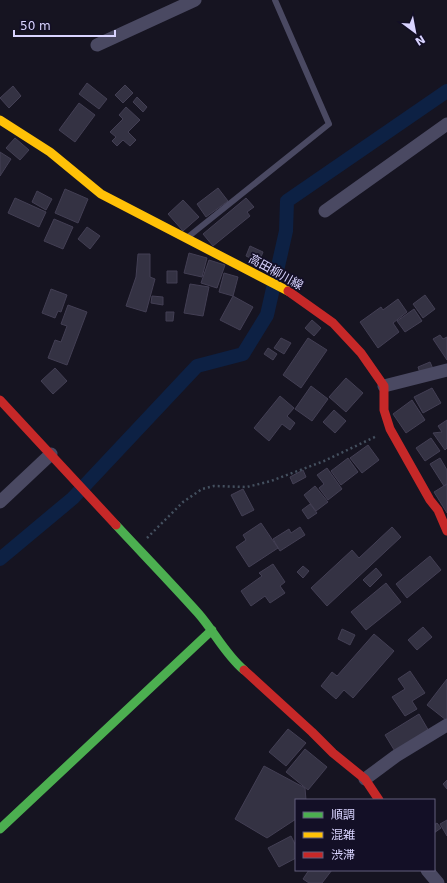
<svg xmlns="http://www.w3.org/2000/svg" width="447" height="883" font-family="'DejaVu Sans','Noto Sans JP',sans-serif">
<rect width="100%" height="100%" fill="#161421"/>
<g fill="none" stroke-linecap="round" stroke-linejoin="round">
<!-- canal -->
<path stroke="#0d2144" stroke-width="14" d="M0 559 73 498 197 366 243 354 267 315 286 231 287 201 447 91"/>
</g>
<!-- building -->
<path fill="#343243" stroke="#433f54" d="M87 83 107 99 99 109 79 94Z
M125 85 133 93 123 103 115 95Z
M13 86 21 96 9 108 0 98Z
M137 97 147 107 143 112 133 102Z
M79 103 95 115 75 142 59 130Z
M126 107 140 120 128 132 136 140 130 146 123 140 117 146 112 141 116 137 110 132 123 119 119 115Z
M15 138 29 150 20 160 6 148Z
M0 152 11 159 0 176Z
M218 188 228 201 206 217 197 204Z
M65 189 88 199 78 223 55 213Z
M37 191 52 199 46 210 32 202Z
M15 198 46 212 39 227 8 213Z
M246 198 254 207 247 212 250 216 213 246 203 234Z
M183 200 199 217 183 231 168 214Z
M54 219 73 227 63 249 44 241Z
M87 227 100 236 90 249 78 239Z
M250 246 263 252 259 262 246 256Z
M189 253 207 258 202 277 184 273Z
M138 254H150V277L155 279 146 312 126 306 136 277Z
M209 260 225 265 217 288 201 283Z
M167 271H177V283H167Z
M224 273 238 277 233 296 219 292Z
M190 284 209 287 203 316 184 313Z
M51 289 67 295 61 312 58 311 55 318 42 313Z
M425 295 435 309 423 318 413 304Z
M152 296 163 297V305L151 303Z
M233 296 253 307 240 330 220 320Z
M398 299 407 312 393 323 399 332 378 348 360 322 381 307 383 310Z
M68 305 87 312 67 365 48 358 55 340 61 342 67 326 61 324Z
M414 309 422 321 405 332 397 321Z
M166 312H174L173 321H166Z
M312 320 321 328 314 336 305 328Z
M440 335 443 339 447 337V360L433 339Z
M281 338 291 343 284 354 274 348Z
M308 338 327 350 301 388 283 375Z
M268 348 277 354 273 360 264 354Z
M430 362 434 371 421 376 418 367Z
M55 368 67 381 53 394 41 381Z
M346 378 363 393 346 412 329 397Z
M311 386 328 399 312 421 295 409Z
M432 388 441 403 423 413 414 397Z
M280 396 294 408 287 416 295 423 290 430 282 424 269 441 254 428Z
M412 400 425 420 406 433 393 414Z
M334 410 346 421 335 433 323 422Z
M447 420V448L445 450 433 433 442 432 438 426Z
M431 438 440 451 425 461 416 448Z
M368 445 379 460 362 473 350 458Z
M348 458 358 472 341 485 331 471Z
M440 458 447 470V484L444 486 430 464Z
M327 468 342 489 328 500 319 488 324 484 317 475Z
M303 470 306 477 293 484 290 477Z
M447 484V513L434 492Z
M315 486 328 502 316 511 304 495Z
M243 489 254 510 242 516 231 495Z
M310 504 317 513 308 519 302 510Z
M261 523 278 548 249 567 236 547 246 540 243 535Z
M300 527 305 535 280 551 273 539 289 529 291 533Z
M392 527 401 537 327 606 311 588 352 550 359 558Z
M430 556 441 570 407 598 396 584Z
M273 564 285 582 280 586 285 593 270 603 265 596 251 606 241 591 262 576 259 573Z
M303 566 309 571 303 578 297 572Z
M376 568 382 575 370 587 363 580Z
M386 583 401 602 366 630 351 612Z
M423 627 432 637 417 650 408 640Z
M342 629 355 635 350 645 338 639Z
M374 634 394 651 353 698 344 690 336 699 321 686 332 672 337 676Z
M410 671 425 693 412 701 417 709 405 716 392 697 405 689 398 679Z
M447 679V719L446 720 427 705Z
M419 714 430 733 396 753 385 735Z
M288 729 306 743 286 766 269 752Z
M305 749 327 767 308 790 286 772Z
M264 766 305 788 306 800H296V819L267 838 235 819Z
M447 780V789L443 784Z
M447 820V836L440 824Z
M437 823 441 828 434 833V825Z
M291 836 296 846V858L279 867 268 848Z
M309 870H332L322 883H309L303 879Z"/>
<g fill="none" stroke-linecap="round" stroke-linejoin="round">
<!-- path -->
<path stroke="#44505f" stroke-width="2.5" stroke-dasharray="2 3" stroke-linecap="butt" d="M147 538 183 502 202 489 214 486 247 487 271 481 324 461 377 436"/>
<!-- lane -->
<path stroke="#4a4962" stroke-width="6" d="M188 237 329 124 275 0"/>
<!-- street -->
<path stroke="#4a4962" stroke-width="13" d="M97 45 195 0
M325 211 447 124
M384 386 447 370
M0 502 51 454
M365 779 396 756 447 725
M427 870 438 883"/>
<!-- fast -->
<path stroke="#4caf50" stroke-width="9" d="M116 525C143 554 171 583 198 613 214 631 225 654 244 670
M0 829 212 630"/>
<!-- slow -->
<path stroke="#ffc107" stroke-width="9" d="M0 120 50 152 101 194 288 291"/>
<!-- jam -->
<path stroke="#c62828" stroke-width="9" d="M288 291 333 323 361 353 384 386V410L390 429 430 500 438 510 447 531
M0 400 116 525
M244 670 312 732 333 753 365 779 379 800"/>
</g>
<g text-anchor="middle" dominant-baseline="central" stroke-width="3.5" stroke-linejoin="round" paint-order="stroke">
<!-- street labels -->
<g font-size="12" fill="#d9d4ff" stroke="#130f26">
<text transform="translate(276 272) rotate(29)">高田柳川線</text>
</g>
</g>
<!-- legend -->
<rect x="295" y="799" width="140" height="72" fill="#130f26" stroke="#625e7d"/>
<rect x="303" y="812" width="20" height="6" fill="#4caf50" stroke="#625e7d"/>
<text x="331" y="819" font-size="12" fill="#d9d4ff">順調</text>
<rect x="303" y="832" width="20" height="6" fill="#ffc107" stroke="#625e7d"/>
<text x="331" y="839" font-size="12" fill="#d9d4ff">混雑</text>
<rect x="303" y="852" width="20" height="6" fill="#c62828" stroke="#625e7d"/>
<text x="331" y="859" font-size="12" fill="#d9d4ff">渋滞</text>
<!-- north arrow -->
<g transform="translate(415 32) rotate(148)" stroke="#130f26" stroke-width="3" paint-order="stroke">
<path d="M0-3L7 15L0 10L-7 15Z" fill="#d9d4ff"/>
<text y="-6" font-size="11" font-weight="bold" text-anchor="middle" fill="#d9d4ff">N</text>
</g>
<!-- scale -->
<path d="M14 30v6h101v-6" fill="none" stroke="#d9d4ff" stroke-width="2"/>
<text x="20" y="30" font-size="12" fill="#d9d4ff" stroke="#130f26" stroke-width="3" paint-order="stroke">50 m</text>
</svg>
